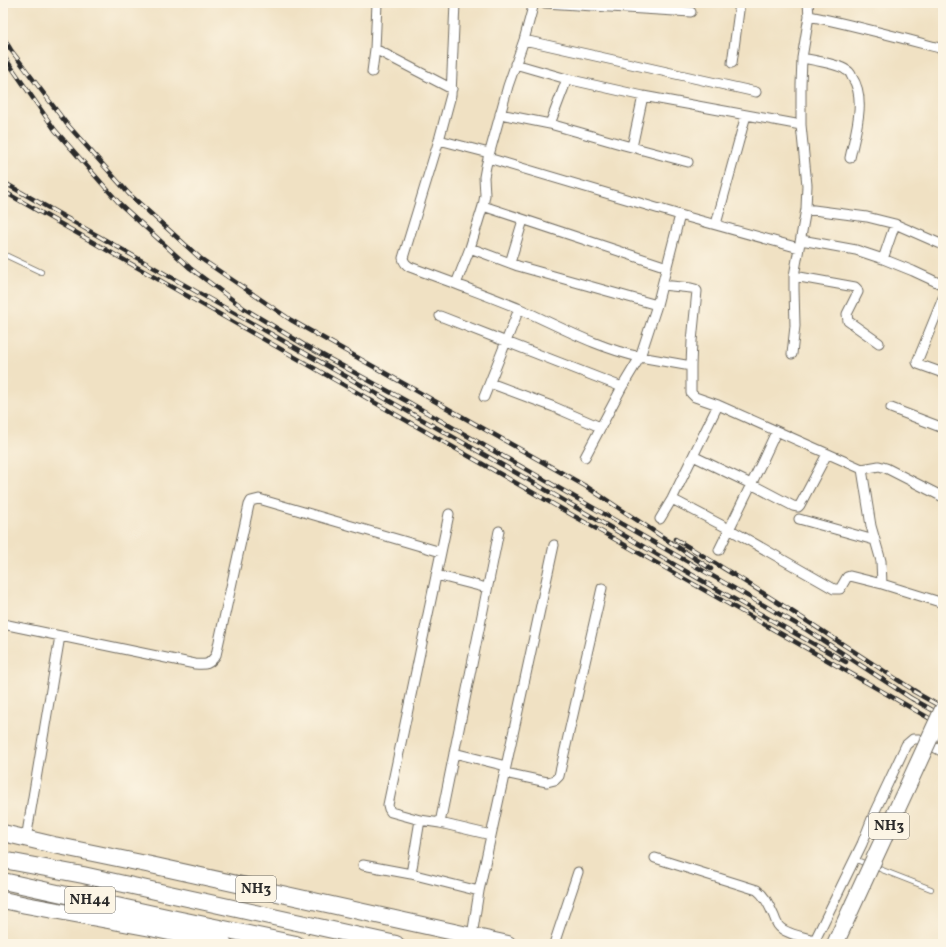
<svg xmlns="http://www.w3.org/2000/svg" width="946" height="947" font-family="Vollkorn,serif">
<rect width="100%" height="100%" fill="#fcf5e5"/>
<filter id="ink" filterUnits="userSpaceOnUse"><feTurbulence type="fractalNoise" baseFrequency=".025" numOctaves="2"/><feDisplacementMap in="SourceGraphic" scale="8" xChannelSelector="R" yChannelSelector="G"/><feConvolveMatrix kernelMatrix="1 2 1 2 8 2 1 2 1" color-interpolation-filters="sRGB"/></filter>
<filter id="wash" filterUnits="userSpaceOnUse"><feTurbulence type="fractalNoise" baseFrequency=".012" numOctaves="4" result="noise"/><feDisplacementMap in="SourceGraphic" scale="16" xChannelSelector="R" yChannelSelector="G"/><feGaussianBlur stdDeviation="0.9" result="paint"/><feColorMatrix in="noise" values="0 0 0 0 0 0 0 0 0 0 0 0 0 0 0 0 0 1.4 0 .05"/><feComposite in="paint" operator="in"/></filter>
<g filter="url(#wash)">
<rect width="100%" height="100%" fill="#f0e1c3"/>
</g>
<g filter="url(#ink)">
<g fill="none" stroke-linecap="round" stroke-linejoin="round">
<defs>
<path id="service" d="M3 254 41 272
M854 859 931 889"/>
<path id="minor" d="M455 3 451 95 439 140 403 258C404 263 406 265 410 267L456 284 470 248 483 206 485 195 484 177 486 166 508 86 524 40 534 3
M545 3 691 12
M809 16C854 25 898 37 943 49
M524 40 756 92
M375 49 452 89
M802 58C812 60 839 64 846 70 849 71 851 74 852 77 867 99 855 134 850 158
M732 63 740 3
M515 64 567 79 643 96 801 125
M372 72 375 49 377 3
M500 114 550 124 567 79
M550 124 624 145 688 162
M439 140 489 153
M632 147 643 96
M488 158 680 215 799 248
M483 206 667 267
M806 209 867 217 895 224 943 245
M716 224 746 115
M801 240 856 250 883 259 913 271 943 285
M470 248 518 266 657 305
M883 259 895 224
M510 263 523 220
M794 276 855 287 857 289 858 292 847 314 848 321 879 343
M456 284C477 292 499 300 520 309 559 326 597 348 640 357L657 305 680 215
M943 298 917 362 918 364 943 373
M440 316 622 387
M792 354 795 326 794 289V276L806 209 807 185 801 125V85L802 58 809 16 808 3
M691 366V393L695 397 718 405 862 469 871 526 881 561 882 584 943 603
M490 383 554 407 600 427
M484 397 519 309
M891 408 943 428
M693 456 751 484 793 506 798 507 800 505 827 454
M585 457 622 387 640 357 691 366 692 341 697 291 695 289 691 288 662 285
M862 469 879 466 886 468 943 497
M672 499 729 529 834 589H840L847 577 850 576 882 584
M449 514 388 805 389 809 391 812 420 820 440 823 491 835
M660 519 672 499 718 405
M799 519 874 540
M719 550 763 460 776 432
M436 575 487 588
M3 624 195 664C206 665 209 665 216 655L249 505 251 501 259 499 441 552
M454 753 506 766
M505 773 547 782 555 780 559 776 602 588
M440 823 499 531
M26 839 60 636
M655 858 757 890C766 897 769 906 774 916 775 919 776 922 778 925 784 934 804 937 815 940L862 844 875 811 906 745 913 739H919L943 752
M363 865 411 874 479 891
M411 874 420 820
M472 936 479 891 554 545
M554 944 578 872"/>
<path id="trunk" d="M3 833 54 845 151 865 508 944
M3 860 83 875 396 944
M3 881 176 919 296 944
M3 900 26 905 151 928 224 944"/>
</defs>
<!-- service casing -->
<use href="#service" stroke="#706b60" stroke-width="6"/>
<!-- minor casing -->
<use href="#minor" stroke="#706b60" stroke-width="11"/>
<!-- trunk casing -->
<use href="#trunk" stroke="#706b60" stroke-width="18"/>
<!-- service -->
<use href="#service" stroke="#fff" stroke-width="4.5"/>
<!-- minor -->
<use href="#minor" stroke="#fff" stroke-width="9"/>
<!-- trunk -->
<use href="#trunk" stroke="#fff" stroke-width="16"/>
<defs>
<path id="rail" d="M3 37 11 50 66 123 129 194 200 258 291 320 587 487 711 569
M3 55 55 130 120 204 190 268 245 309 306 346 410 403 807 630 914 700
M3 182 527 479 732 598 846 662
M3 191 943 726
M675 539C757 587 837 641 918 693
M913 691 943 708
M911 698 943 716"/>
</defs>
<!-- rail casing -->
<use href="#rail" stroke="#2b2b2b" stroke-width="4.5"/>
<!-- rail -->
<use href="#rail" stroke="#fcf5e5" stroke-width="3" stroke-dasharray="9" stroke-linecap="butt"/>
<defs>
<path id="trunk-bridge" d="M835 944 943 709"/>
</defs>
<!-- trunk-bridge casing -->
<use href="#trunk-bridge" stroke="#706b60" stroke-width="18" stroke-linecap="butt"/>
<!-- trunk-bridge -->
<use href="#trunk-bridge" stroke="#fff" stroke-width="16"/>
</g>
</g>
<g text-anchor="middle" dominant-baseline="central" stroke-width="3.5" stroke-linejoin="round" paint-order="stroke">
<!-- shield labels -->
<g fill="#fcf5e5" stroke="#6a6863" stroke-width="1">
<rect x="869" y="813" width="40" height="26" rx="3"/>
<rect x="236" y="876" width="40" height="26" rx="3"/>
<rect x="65" y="887" width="50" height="26" rx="3"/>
</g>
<g font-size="15" font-weight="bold" fill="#2b2b2b">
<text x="889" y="826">NH3</text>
<text x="256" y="889">NH3</text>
<text x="90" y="900">NH44</text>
</g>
</g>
<!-- margin -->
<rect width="946" height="947" fill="none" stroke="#fcf5e5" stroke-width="16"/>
</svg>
